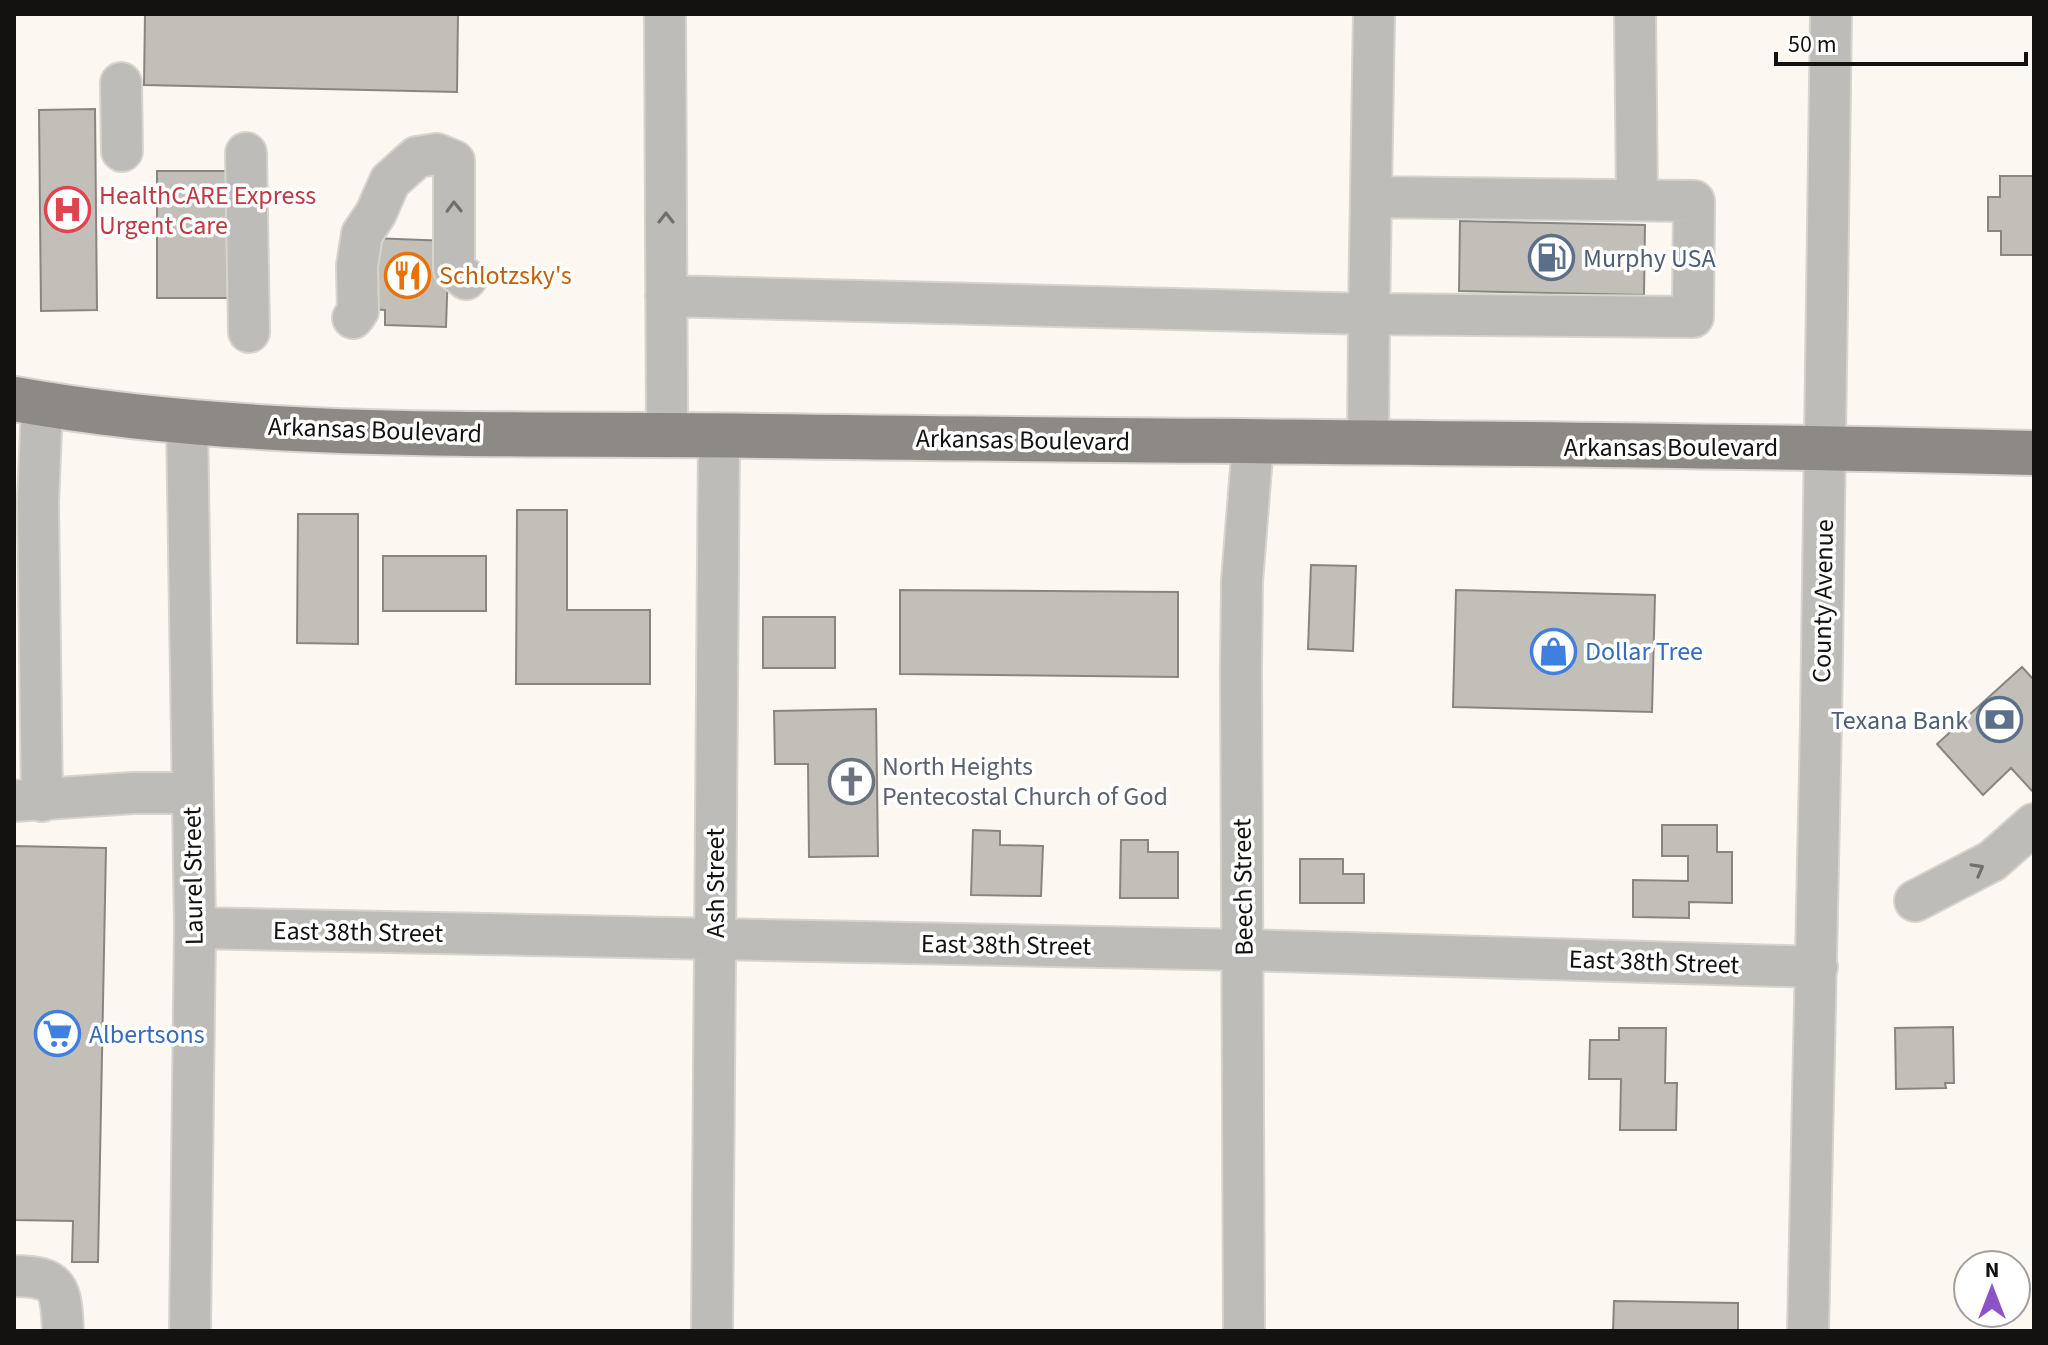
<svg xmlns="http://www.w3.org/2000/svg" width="2048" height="1345" font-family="'Source Sans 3',sans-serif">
<rect width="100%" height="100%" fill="#fcf8f1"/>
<!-- building -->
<path fill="#c2beb8" stroke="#898680" stroke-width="2" d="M145 14H458L457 92 144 85Z
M95 109 97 310 41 311 39 110Z
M157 171H237V298H157Z
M2000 176H2034V255H2001V231H1988V197H2000Z
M1460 221 1645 225 1644 295 1459 291Z
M370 238 449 241 446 327 385 325V310L368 309Z
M517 510H567V610H650V684H516Z
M298 514H358V644L297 643Z
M383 556H486V611H383Z
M1311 565 1356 566 1353 651 1308 649Z
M900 590 1178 592V677L900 674Z
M1456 590 1655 595 1652 712 1453 707Z
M763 617H835V668H763Z
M2022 667 2034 680V793L2011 768 1983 795 1937 744Z
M876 709 878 856 809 857 808 764H775L774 711Z
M1662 825H1717V852H1732V903L1689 902V918L1633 917V880L1688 881V856H1662Z
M973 830 1000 831V845L1043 846 1041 896 971 895Z
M1121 840H1148V852H1178V898H1120Z
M14 846 106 848 98 1262H72L73 1221 14 1220Z
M1300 859H1343V874H1364V903H1300Z
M1953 1027 1954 1083H1945L1946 1088 1896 1089 1895 1028Z
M1619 1028H1666L1665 1083H1677L1676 1130H1620L1621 1079H1589L1590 1040H1619Z
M1614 1301 1738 1303V1331H1613Z"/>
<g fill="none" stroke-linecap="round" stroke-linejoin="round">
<defs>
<path id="minor" d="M665 14 667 435
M1635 14 1637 200
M121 83 122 151
M246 153 249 332
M666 296 1369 314 1374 14
M353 318 358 311 357 266 362 234 376 213 390 181 417 157 437 154 454 161V269L466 279
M42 404 38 503 42 801
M187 421 195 928 190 1331
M1368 444 1369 314 1693 317 1694 201 1372 197
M14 801 133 793H192
M1915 901 1992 861 2034 824
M195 928 1244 950 1817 967
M14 1276C61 1276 61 1290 63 1331
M712 1331 719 435
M1244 1331 1241 667 1242 581 1253 443
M1808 1331 1821 722 1831 14"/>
<path id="major" d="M14 399C261 443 514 432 764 436 1187 442 1611 442 2034 453"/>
</defs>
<!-- minor casing -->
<use href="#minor" stroke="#d7d3cd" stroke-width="44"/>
<!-- major casing -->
<use href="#major" stroke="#d7d3cd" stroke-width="48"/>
<!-- minor -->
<use href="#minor" stroke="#bebcb9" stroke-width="40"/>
<!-- major -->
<use href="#major" stroke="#8d8985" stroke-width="44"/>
</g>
<!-- one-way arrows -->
<defs><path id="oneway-chevron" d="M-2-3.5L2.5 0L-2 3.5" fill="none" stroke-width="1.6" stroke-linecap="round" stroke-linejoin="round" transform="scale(2)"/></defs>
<g stroke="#71706d">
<use href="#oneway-chevron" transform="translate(454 207) rotate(-91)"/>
<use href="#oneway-chevron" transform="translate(666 218) rotate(-90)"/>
<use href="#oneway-chevron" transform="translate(1978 869) rotate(-29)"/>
</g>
<!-- icons -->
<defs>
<symbol id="hospital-ring" viewBox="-11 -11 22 22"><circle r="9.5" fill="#fff" stroke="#e0444e" stroke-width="1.5"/><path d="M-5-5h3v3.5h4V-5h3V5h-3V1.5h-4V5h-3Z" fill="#e0444e"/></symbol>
<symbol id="fuel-ring" viewBox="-11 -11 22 22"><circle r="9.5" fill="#fff" stroke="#5c6f8a" stroke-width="1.5"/><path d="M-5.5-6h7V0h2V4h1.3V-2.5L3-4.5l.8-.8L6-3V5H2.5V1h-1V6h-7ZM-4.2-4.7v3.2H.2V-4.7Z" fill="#5c6f8a"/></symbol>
<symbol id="restaurant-ring" viewBox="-11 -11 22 22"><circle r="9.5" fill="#fff" stroke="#e8710a" stroke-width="1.5"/><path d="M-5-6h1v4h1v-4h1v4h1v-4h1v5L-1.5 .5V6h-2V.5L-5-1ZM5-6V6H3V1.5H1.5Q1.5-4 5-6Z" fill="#e8710a"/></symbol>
<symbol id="shop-ring" viewBox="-11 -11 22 22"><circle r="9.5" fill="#fff" stroke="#3f7fe0" stroke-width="1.5"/><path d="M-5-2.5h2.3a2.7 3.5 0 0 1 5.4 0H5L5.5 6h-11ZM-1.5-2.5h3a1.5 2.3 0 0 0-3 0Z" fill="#3f7fe0"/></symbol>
<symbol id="bank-ring" viewBox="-11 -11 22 22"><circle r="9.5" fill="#fff" stroke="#5c6f8a" stroke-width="1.5"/><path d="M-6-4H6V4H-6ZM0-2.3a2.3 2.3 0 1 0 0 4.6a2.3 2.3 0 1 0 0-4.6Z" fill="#5c6f8a"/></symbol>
<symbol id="church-ring" viewBox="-11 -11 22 22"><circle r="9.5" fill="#fff" stroke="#6b7280" stroke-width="1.5"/><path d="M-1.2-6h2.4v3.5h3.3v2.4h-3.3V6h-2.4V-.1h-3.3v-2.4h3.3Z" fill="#6b7280"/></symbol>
<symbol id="supermarket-ring" viewBox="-11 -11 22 22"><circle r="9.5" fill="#fff" stroke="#3f7fe0" stroke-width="1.5"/><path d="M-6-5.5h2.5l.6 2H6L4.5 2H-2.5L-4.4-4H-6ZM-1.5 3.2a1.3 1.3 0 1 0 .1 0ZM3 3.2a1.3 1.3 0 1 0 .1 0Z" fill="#3f7fe0"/></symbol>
</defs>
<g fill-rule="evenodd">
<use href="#hospital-ring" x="42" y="184" width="51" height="51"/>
<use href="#fuel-ring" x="1526" y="232" width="51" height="51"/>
<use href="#restaurant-ring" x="382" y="250" width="51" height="51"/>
<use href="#shop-ring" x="1528" y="626" width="51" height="51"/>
<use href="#bank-ring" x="1974" y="694" width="51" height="51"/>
<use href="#church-ring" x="826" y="756" width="51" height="51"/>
<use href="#supermarket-ring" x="32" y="1008" width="51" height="51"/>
</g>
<g text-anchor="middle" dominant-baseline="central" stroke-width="7" stroke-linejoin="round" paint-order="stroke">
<!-- health labels -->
<g font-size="26" fill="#be3a42" stroke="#fff" text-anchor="start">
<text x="99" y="195">HealthCARE Express<tspan x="99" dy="30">Urgent Care</tspan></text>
</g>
<!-- service labels -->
<g font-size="26" fill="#4e5e75" stroke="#fff" text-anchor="start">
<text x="1583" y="258">Murphy USA</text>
<text x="1968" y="720" text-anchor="end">Texana Bank</text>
</g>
<!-- food labels -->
<g font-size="26" fill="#c56008" stroke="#fff" text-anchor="start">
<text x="439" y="275">Schlotzsky's</text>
</g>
<!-- street labels -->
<g font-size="26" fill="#131210" stroke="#fff">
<text transform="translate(375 430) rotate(2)">Arkansas Boulevard</text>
<text transform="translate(1023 440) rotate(1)">Arkansas Boulevard</text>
<text x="1671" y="447">Arkansas Boulevard</text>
<text transform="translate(1823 601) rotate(-89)">County Avenue</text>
<text transform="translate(193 876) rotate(-91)">Laurel Street</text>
<text transform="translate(715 883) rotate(-90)">Ash Street</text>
<text transform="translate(1243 887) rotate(-91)">Beech Street</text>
<text transform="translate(358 932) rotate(1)">East 38th Street</text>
<text transform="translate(1006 945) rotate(1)">East 38th Street</text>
<text transform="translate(1654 962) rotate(2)">East 38th Street</text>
</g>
<!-- shop labels -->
<g font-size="26" fill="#366cbe" stroke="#fff" text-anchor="start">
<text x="1585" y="651">Dollar Tree</text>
<text x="89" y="1034">Albertsons</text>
</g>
<!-- worship labels -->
<g font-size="26" fill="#5b616d" stroke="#fff" text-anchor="start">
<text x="882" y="766">North Heights<tspan x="882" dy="30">Pentecostal Church of God</tspan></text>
</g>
</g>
<!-- border -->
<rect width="2048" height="1345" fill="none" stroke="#131210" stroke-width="32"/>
<!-- north arrow -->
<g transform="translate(1992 1289)"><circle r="38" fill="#ffffff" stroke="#a1a09f" stroke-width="2"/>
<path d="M0-6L14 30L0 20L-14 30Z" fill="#8d52c8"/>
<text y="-12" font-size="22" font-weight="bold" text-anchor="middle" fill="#131210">N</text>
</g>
<!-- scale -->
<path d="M1776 52v12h250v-12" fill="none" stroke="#131210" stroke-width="4"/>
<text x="1788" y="52" font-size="24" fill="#131210" stroke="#ffffff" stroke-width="6" paint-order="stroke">50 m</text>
</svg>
